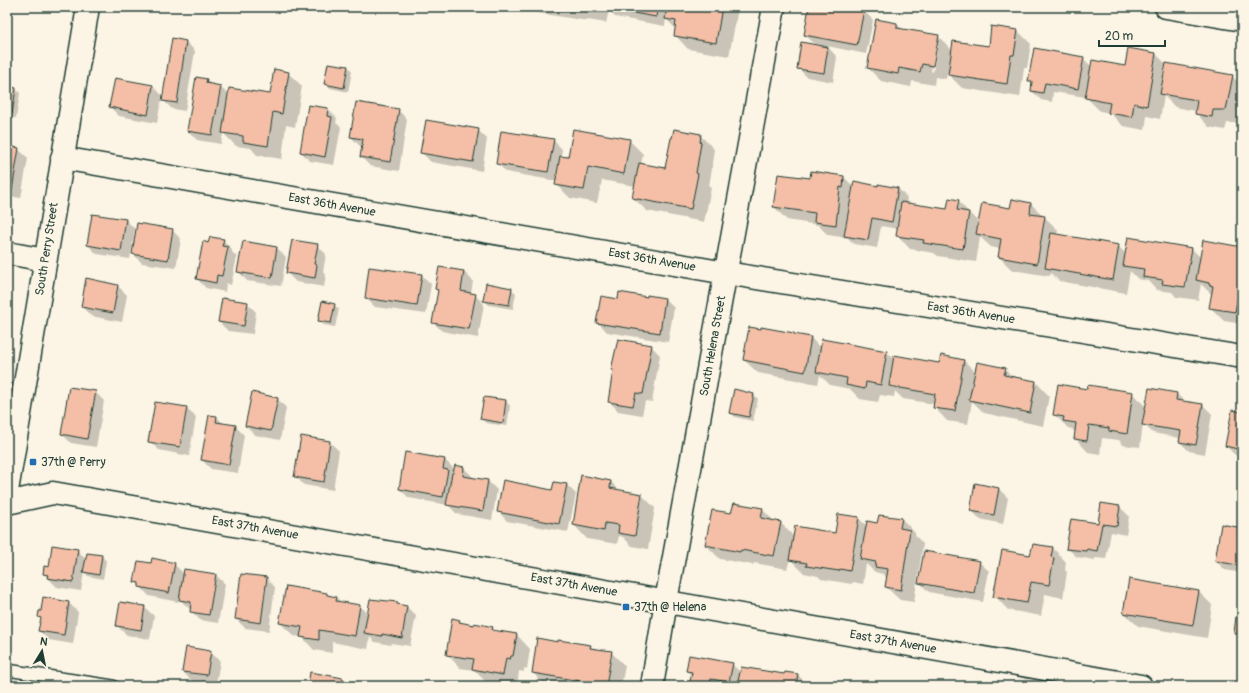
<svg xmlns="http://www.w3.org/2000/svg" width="1249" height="693" font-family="Pangolin,sans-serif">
<rect width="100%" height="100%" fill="#fcf5e5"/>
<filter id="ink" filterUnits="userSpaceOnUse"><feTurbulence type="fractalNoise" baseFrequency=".025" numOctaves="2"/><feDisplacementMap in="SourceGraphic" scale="8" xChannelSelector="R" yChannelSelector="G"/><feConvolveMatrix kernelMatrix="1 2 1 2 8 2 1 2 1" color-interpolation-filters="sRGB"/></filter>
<g filter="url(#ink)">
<!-- shadow -->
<path fill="#0003" fill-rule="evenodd" d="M498 7H522L521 11Z
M532 7H736L738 9 729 56 688 49 675 35 676 29 666 19 665 26 615 17 609 10 606 23 588 20V21L538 13Z
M810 7H844L864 11 873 20 866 54 827 46 837 57 833 82 807 77 798 68 816 45 805 35Z
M897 24 903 30 938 36 952 50 989 47 1018 31 1031 44 1027 68H1024L1020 97 962 88 947 73 946 79 935 77 934 85 912 81 911 87 881 81 868 68ZM936 45H938L933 72 931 71Z
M186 42 195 51 185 111 172 109 163 100Z
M1156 54 1166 64 1232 76 1242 86V113L1240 123H1227L1225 130 1209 127 1196 113V111L1175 107 1164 96 1160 119 1147 116 1145 130 1123 126 1110 113 1100 111 1086 97 1053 92 1052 102 1041 100 1032 91 1033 84 1029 80 1083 58 1092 67H1126Z
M348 67 352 71 348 92 330 88 326 84Z
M288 73 302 86 295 127 286 125 282 159 257 155 251 148 236 146 223 133 221 144 197 140 188 131 206 80 212 85 220 87 229 95H270Z
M116 79 153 86 162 95 157 123 119 116 110 107Z
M7 87 16 89 20 93 16 118 7 116Z
M309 106 328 109 337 118 336 123 341 127 334 165 310 161 301 152Z
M398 110 407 119 399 171 370 166 361 157 362 146H360L351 137Z
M478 130 487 139 482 171 431 162 422 153Z
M700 135 714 149 713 156 714 157 709 186 711 188 704 222 647 211 633 198 635 186 602 180 597 203 570 198 556 184 557 181 506 172 497 163 553 140 562 149 561 157 569 158 629 140 643 154 641 165 666 170 673 139Z
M7 147 18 149 28 158 21 198 7 196Z
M844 177 854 187H879V185L898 188 907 198 906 204 948 210 958 201 979 223 1011 210 1031 204 1058 230 1057 235 1118 246 1126 254 1191 248 1201 258 1242 248V324L1224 321 1211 308 1213 294 1210 293 1201 284 1198 300 1176 297 1172 292 1157 290 1149 281 1138 279 1130 271 1126 293 1059 281 1051 273 1050 276 1012 270 999 257 1000 249 991 247 980 237 976 262 938 256 934 253 910 249 897 235 898 229 881 226 877 248 854 244 848 238 828 235 818 225 787 220 774 207 811 180Z
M126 220 135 229 130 259 97 254 88 245Z
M172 230 181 239 176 268 142 263 133 254Z
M223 240 232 249V252L237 257 231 285 226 283 225 292 206 288 197 279 209 244Z
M317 245 326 254 323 272 326 275 324 287 296 282 287 273Z
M277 248 286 257 281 286 247 281 238 271Z
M440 268 464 272 473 281 471 294 475 295 484 304 478 338 442 331 433 322 439 292 436 289Z
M422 275 431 284 426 314 375 307 366 298Z
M87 280 118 286 127 295 122 322 91 316 82 307Z
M511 289 516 293 513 309 489 305 484 300Z
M665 299 674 308 668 342 607 332 598 322 619 300Z
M247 303 256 312 253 334 228 331 219 322Z
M334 305 339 309 335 327 324 325 319 321Z
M796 336 811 338 821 349 887 352 894 359 940 365 964 361 976 372 1005 369 1014 378 1036 382 1049 396 1043 426 984 413 972 401 968 424 947 421 934 407 935 404 903 399 895 391 894 397 880 395 878 402 860 399 850 389 830 385 820 375 818 384 758 373 744 360Z
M651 346 660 355 652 402 645 401 642 415 618 411 609 401Z
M1088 390 1132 393 1146 407 1177 394 1185 402 1203 405 1212 414 1205 454 1189 451 1180 442V438L1153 433 1143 424 1140 447 1123 445 1119 440 1102 438 1100 454 1088 452 1075 438 1076 433 1072 429 1068 428 1055 415Z
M95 392 104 401 96 447 71 443 62 434Z
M753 394 758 399 753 421 735 417 730 412Z
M277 398 286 408 280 440 255 435 246 426Z
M506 401 510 406 507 426 486 423 481 419Z
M156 403 187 408 196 417 189 456 159 450 149 441Z
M1242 413V456L1235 455 1226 446Z
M210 416 217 417 224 424 235 426 244 435 238 473 211 469 202 460Z
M330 442 339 451 333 490 304 485 295 476Z
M445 460 455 470 464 468 473 477V478L488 481 497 490 492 520 457 514 448 505 409 498 400 489Z
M611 482 620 491 642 495 655 508 648 549 632 546 623 537 619 536 617 544 587 539 574 525Z
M976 484 999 489 1008 498 1003 524 980 519 971 510Z
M567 485 576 494 568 532 507 521 498 511Z
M1120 507 1129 516 1126 535 1111 532 1106 559 1095 558V560L1077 557 1067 548Z
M762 509 775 522 781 523 794 537 836 534 858 518 867 526 902 519 915 533V535L923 544 914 602 900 600 886 587 888 579 883 574 875 572 866 564 863 584 853 582 852 584 821 579 818 576 804 573 790 559 787 569 754 563 753 565 720 559 706 545 732 515Z
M1242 529V573L1225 570 1216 561Z
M1053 548 1066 562 1065 570 1067 572 1063 598 1045 594 1041 616 1008 610 995 596 1031 556Z
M77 550 86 559 87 554 102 556 106 561 103 579 88 576 84 572 81 591 57 587 44 574 50 568Z
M979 562 989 571 983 602 929 592 920 583Z
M151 564H174L184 574 216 575 225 584 218 623 200 620 191 611V609H190L180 600 182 591H180L178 602 149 596 135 581Z
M266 578 275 587 269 631 245 628 236 619Z
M1199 592 1212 605 1207 638 1138 626 1124 613Z
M327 594 329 596 337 598 342 603 360 606 369 615 371 600 397 603 399 605 407 607 416 616 410 646 391 643V645L375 642 370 637 368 649 332 642V653L314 650 302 637 294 636 280 623Z
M69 603 78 612 73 644 49 640 39 631 42 619 39 617Z
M144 607 154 616 150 639 127 635 117 626Z
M1242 610V640L1235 633 1241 618Z
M459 620 462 624 492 628 496 631 517 635 530 649 527 669 524 668V672L519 671 517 686H507L486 682 474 670 460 668 447 654Z
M558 643 590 646 594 649 611 652 625 666 621 686H546L533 673Z
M210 652 220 661 216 684 192 681 183 672Z
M732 664 741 673 785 675V673L798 675 807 684V686H690L692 676 687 671Z
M343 679 349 686H309Z"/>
<!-- building -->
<path fill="#f4bfa6" stroke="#1f3d34" d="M566 7H593V10L575 7 574 9Z
M605 7H658L656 17 605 8Z
M667 7H722L716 43 674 36 676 21 665 19Z
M809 7H849L864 10 857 45 804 35Z
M876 19 897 23V28L939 35 933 66 922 64 920 72 899 68 898 74 867 68Z
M991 26 1018 30 1014 55H1011L1007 84 948 75 953 41 989 46Z
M172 38 186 41 177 103 162 101Z
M801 42 828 47 824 73 797 69Z
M1034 48 1084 57 1078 89 1045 83 1043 93 1031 91 1032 81H1028Z
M1128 48 1156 53 1147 106 1134 103 1132 117 1108 113 1110 103 1085 98 1092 60 1125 66Z
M328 63 348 66 344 88 324 84Z
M1166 63 1233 75 1226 110H1213L1212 117 1195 114 1197 100 1160 94Z
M274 69 289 72 282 114 273 112 268 146 243 142V136L222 133 229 88 270 94Z
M196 77 207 79 206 83 221 86 212 135 187 131Z
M115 78 153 85 148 115 109 107Z
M7 86 16 88 12 114 7 113Z
M356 102 399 109 390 162 360 157 363 139 350 137Z
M308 105 328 108 327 116 332 117 325 157 300 152Z
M426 120 479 129 473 162 420 153Z
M573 129 630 139 624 174 588 167 584 190 555 185 560 156 568 157Z
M674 129 701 134 700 142 701 143 696 173 698 174 691 209 632 198 639 163 665 168 671 138H672Z
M501 131 554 139 548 172 496 164Z
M7 146 19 148 12 190 7 189Z
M811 171 844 176 843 188 840 187 836 225 814 222 815 213 773 207 778 174 810 178Z
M854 181 878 186V184L898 188 892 222 872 218 868 240 844 236Z
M949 198 959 200 957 210 969 212 963 249 923 243 924 240 896 236 901 202 947 209Z
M1012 199 1031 203 1030 214 1045 216 1037 264 998 257 1001 239 976 234 982 203 1010 208Z
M92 214 126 219 121 251 87 245Z
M137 223 173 229 168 260 132 254Z
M1051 233 1119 245 1113 280 1045 268Z
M210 237 224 239 222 246 228 247 222 276 217 275 216 283 196 279 203 241 208 243Z
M1128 237 1192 248 1185 287 1162 284 1163 280 1143 277 1144 269 1123 266Z
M292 240 318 244 314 264 317 265 315 278 286 273Z
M1203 240 1242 247V273L1235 312 1209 308 1213 286 1209 285V283L1196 280Z
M243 241 277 247 272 278 237 272Z
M369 267 422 274 417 306 365 298Z
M439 267 464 271 461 291 476 294 469 329 432 323 438 290 435 289Z
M86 278 118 285 113 313 81 307Z
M486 283 512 288 509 305 483 301Z
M619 292 647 297V295L665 298 660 333 596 323 601 296 618 299Z
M222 298 248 302 244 326 218 322Z
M322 301 335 304 331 323 318 321Z
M749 327 761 329V327L794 333V334L811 337 805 372 743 360Z
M618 339 652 345 643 394 636 393 633 406 608 402 613 370H611Z
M822 339 887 351 881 385 866 382 865 389 846 385 847 378 816 372Z
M894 355 939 363 941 355 964 360 955 411 933 408 935 394 889 386Z
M977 362 1006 368 1004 375 1036 381 1030 413 969 400Z
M1058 384 1087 389 1088 385 1133 392 1127 434 1109 431V428L1089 425 1087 441 1074 439 1076 423 1063 421 1064 417 1053 415Z
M69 387 96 391 87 439 61 434Z
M1149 388 1177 393 1176 400 1203 404 1196 445 1179 442 1181 431 1142 425Z
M734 389 754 394 749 417 729 413Z
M252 392 278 398 271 431 245 426Z
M484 397 506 400 503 423 480 419Z
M155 402 187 407 180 447 148 442Z
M1232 410 1242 412V450L1225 446Z
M209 415 217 416 216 422 236 425 229 465 201 460Z
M301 436 330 441 324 482 294 477Z
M405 452 445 459 443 469 448 470 443 497 399 489Z
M455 465 464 467 463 476 488 480 483 511 446 505 452 473H453Z
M581 475 611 481 610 488 642 494 635 536 618 533 619 525 605 523 604 531 573 525Z
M503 480 552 490 554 482 567 484 559 524 497 512Z
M975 483 999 488 994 515 970 511Z
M734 503 763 508 761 518 781 522 774 556 741 550 740 552 705 545 712 510 731 513Z
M1101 503 1120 506 1117 526 1102 524 1097 551 1087 549 1086 551 1066 549 1071 519 1098 523Z
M838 514 859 517 850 571 840 569 839 571 806 566 807 563 789 560 795 526 835 533Z
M879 515 902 518 900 528 910 530 901 590 885 587 888 569 875 567 876 562 860 559 867 521 877 523Z
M1221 524 1242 528V566L1215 561Z
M1033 544 1053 547 1051 557 1054 558 1049 585 1031 582 1027 603 993 597 1002 550 1030 555Z
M52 545 78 549 73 582 47 578 48 575 43 574 44 566 49 567Z
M924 551 980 561 974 593 918 583Z
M87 553 102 555 99 575 83 572Z
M152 558 175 563 169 593 139 587V583L134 582 138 561 151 563Z
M184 569 216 574 209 615 190 612 191 602 179 600Z
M241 574 267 577 261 623 235 619Z
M1129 579 1199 591 1193 625 1123 613Z
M286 586 327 593V595L337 597 336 601 360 605 355 636 319 630V640L300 637 302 627 279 623Z
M43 597 69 602 64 635 38 631 41 618 38 617 39 611H41Z
M370 599 397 602V604L407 606 402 638 382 634V636L364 633Z
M120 602 145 606 141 630 116 626Z
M1242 603V634L1234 633 1236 616 1240 617Z
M452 618 460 620 459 622 474 625V623L484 625 493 627 492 630 517 634 513 656H511L510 659 506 658 503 675 472 669 474 659 446 655Z
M537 638 558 642V640L591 645 590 648 612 651 606 686H580V681L532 673Z
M186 647 211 651 207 675 182 672Z
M689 655 733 663 729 682 711 679 709 686H689L692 672 686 671Z
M741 667 784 674 785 672 798 674 796 686H737Z
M310 672 343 678 342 686H308Z
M827 681 844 684 845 683 862 686H826Z"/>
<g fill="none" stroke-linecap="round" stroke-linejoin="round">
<defs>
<path id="service" d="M7 670 113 686"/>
<path id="minor" d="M1166 7 1242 20
M62 158 726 273 1242 357
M7 253 45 260
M652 686 666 601 774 7"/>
<path id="tertiary" d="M7 491 88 7
M7 503 53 493 1141 686"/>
</defs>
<!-- service casing -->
<use href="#service" stroke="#1f3d34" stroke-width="14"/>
<!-- minor casing -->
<use href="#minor" stroke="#1f3d34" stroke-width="25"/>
<!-- tertiary casing -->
<use href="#tertiary" stroke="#1f3d34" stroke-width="25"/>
<!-- service -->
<use href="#service" stroke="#fcf5e5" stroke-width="11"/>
<!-- minor -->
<use href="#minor" stroke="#fcf5e5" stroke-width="22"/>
<!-- tertiary -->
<use href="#tertiary" stroke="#fcf5e5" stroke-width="22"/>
</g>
</g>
<!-- markers -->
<g fill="#1f6fb2" stroke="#fcf5e5" stroke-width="1.5">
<rect x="29" y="458" width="8" height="8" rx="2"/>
<rect x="622" y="603" width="8" height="8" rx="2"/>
</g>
<g text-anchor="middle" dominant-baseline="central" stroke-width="3.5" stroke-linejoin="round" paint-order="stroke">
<!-- street labels -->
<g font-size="12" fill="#1f3d34" stroke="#fcf5e5">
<text transform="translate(332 205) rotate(10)">East 36th Avenue</text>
<text transform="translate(47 249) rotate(-81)">South Perry Street</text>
<text transform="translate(652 260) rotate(10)">East 36th Avenue</text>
<text transform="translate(971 313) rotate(9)">East 36th Avenue</text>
<text transform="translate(713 346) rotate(-80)">South Helena Street</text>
<text transform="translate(255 528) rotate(10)">East 37th Avenue</text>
<text transform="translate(574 585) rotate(10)">East 37th Avenue</text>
<text transform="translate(893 642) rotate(10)">East 37th Avenue</text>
</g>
<!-- poi labels -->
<g font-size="12" fill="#1f3d34" stroke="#fcf5e5" text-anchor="start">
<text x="41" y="462">37th @ Perry</text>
<text x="634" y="607">37th @ Helena</text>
</g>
</g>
<!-- margin -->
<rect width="1249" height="693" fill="none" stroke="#fcf5e5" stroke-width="24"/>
<rect x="12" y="12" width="1225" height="669" fill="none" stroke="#1f3d34" stroke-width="1.5" filter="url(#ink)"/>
<!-- north arrow -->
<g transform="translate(42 651) rotate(10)" stroke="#fcf5e5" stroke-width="3" paint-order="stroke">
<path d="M0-3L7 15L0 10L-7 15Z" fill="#1f3d34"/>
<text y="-6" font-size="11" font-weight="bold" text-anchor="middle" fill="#1f3d34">N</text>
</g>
<!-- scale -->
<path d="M1099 40v6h66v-6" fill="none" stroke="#1f3d34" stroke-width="2"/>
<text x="1105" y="40" font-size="12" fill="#1f3d34" stroke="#fcf5e5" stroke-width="3" paint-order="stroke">20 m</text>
</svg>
